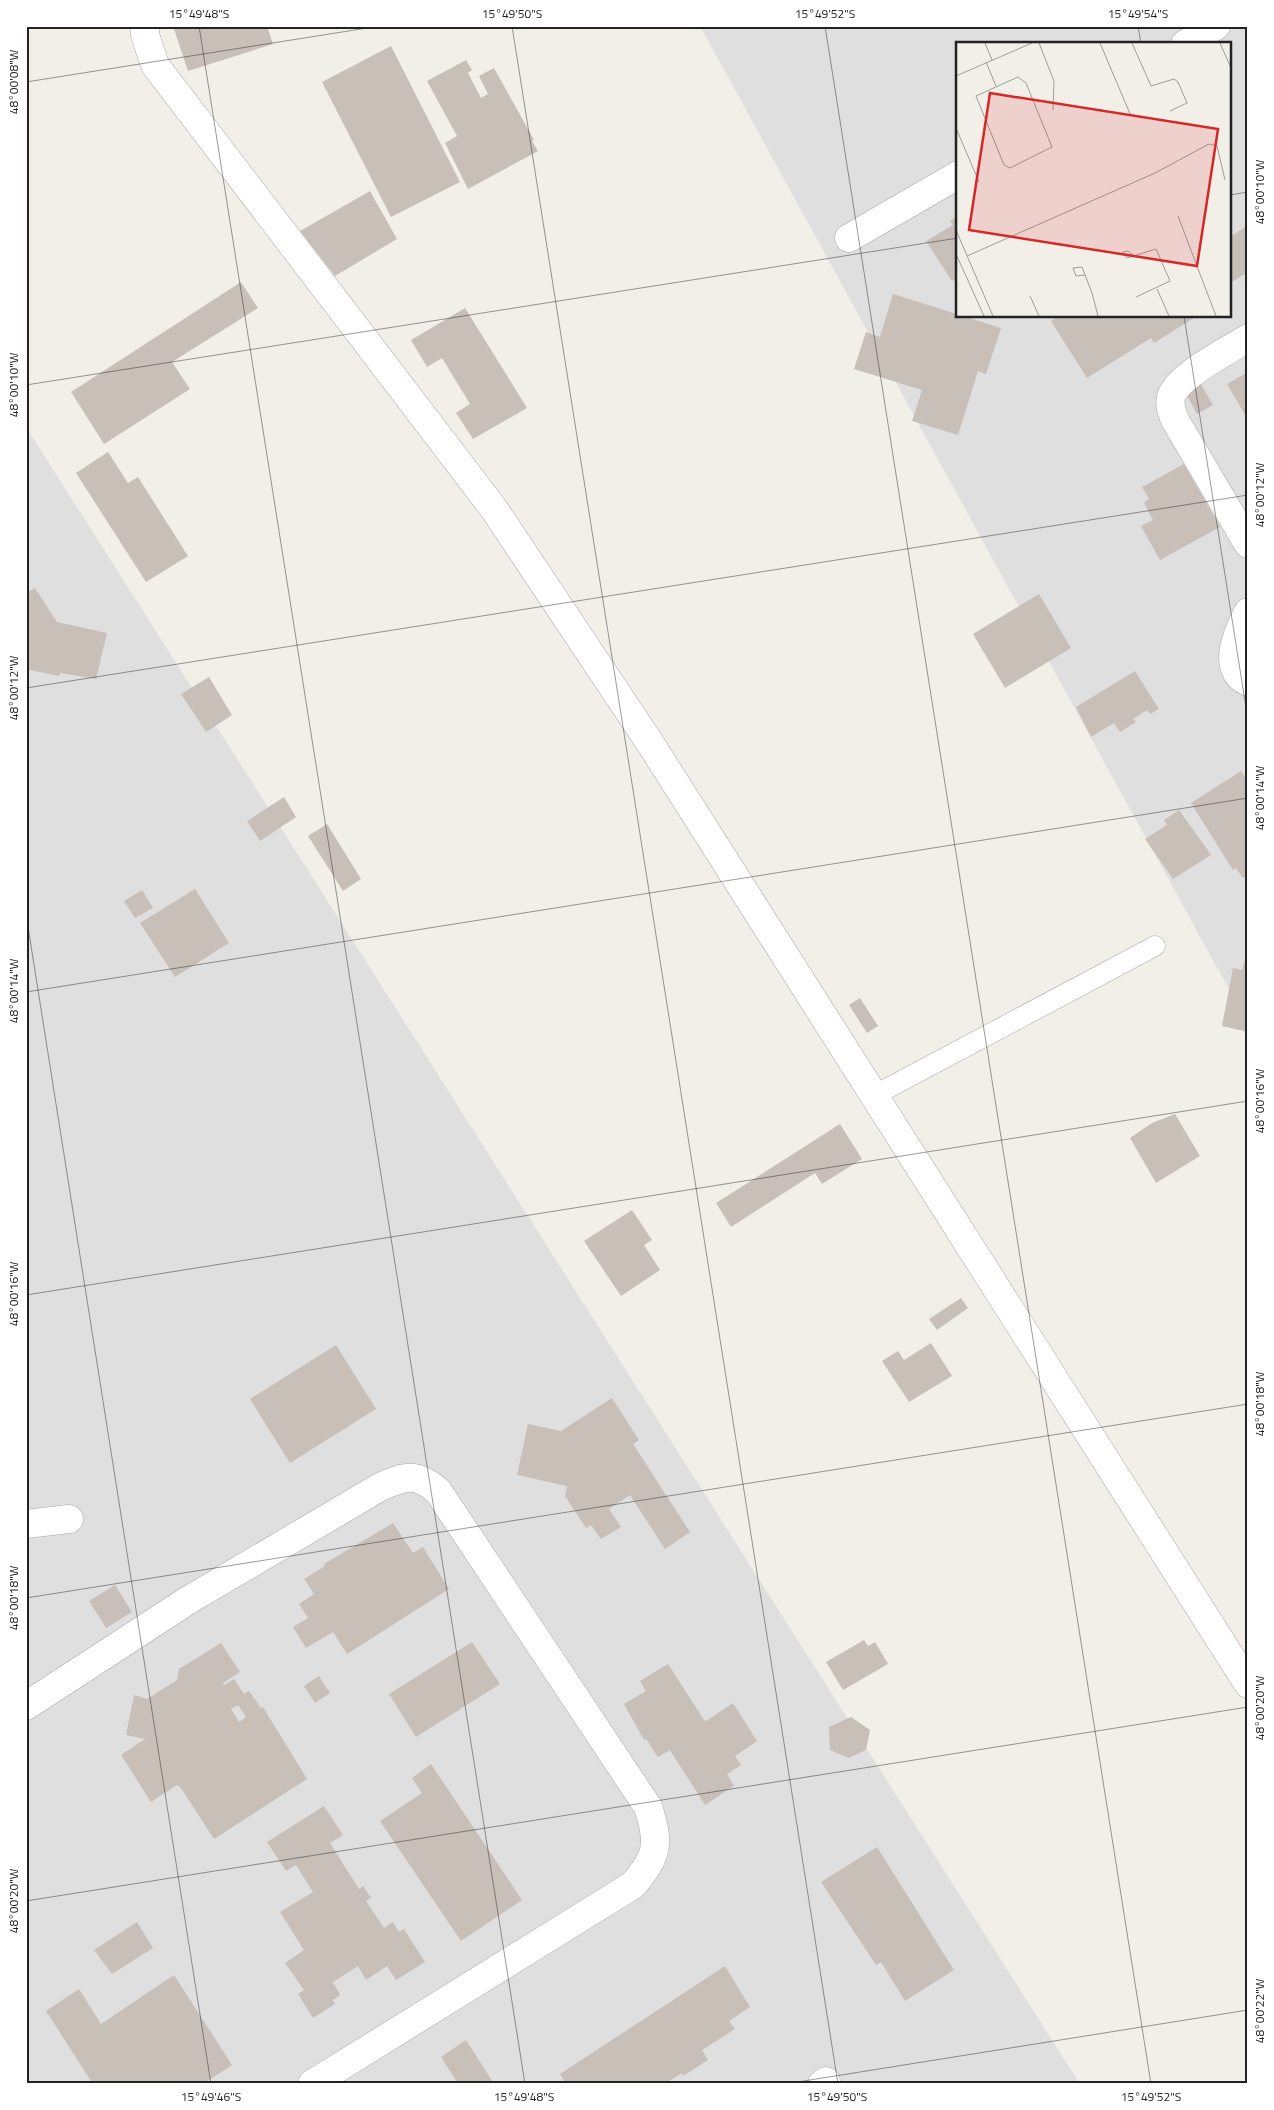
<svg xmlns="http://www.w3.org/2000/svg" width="1274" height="2110" font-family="'Titillium Web',sans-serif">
<rect width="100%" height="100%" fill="#f2efe9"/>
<!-- residential -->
<path fill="#e0dfdf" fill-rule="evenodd" d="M700 26H1248V1024ZM958 44H1230V316H958Z
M26 427 1080 2084H26Z"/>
<!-- building -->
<path fill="#c7bfb8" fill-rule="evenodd" d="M173 26H267L273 44 188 71Z
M391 46 460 182 391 217 322 82Z
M466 60 472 70 468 73 481 98 488 94 479 76 494 68 534 140 532 141 538 151 468 189 445 143 457 136 427 81Z
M370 191 397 239 335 276 300 231Z
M956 217 958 278 952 281 926 241 953 225 950 221Z
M1248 225V272L1230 283V237Z
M241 282 258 308 172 362 190 389 104 444 71 392Z
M893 294 1001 328 986 374 978 371 958 435 912 421 922 390 854 369 866 332 880 337Z
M465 308 527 408 473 439 456 413 470 404 442 358 427 367 411 340Z
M1059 316H1197L1154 343 1151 338 1087 378 1051 321Z
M1248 372V420L1227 384Z
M1201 384 1213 405 1197 414 1186 394Z
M108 452 128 483 138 477 188 556 146 582 76 473Z
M1184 464 1220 527 1160 560 1141 526 1153 520 1144 503 1149 499 1142 487Z
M35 588 57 622 107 633 96 679 60 673 59 676 30 670 26 672V593Z
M1039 594 1071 648 1005 688 973 634Z
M1135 671 1159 709 1150 714 1147 710 1133 719 1136 722 1120 732 1114 723 1091 737 1076 707Z
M209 677 232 715 206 732 181 694Z
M1241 771 1248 781V874L1243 878 1236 868 1233 870 1191 803Z
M284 797 296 817 260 841 247 821Z
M1179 810 1211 855 1173 879 1145 839 1167 825 1164 820Z
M327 824 361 879 343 891 308 836Z
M195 889 229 943 175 977 140 923Z
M142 890 153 908 135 918 124 901Z
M1248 949V1032L1222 1026 1233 968 1242 970Z
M860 998 878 1026 867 1033 849 1005Z
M1175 1114 1200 1156 1156 1183 1130 1138 1152 1123Z
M840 1124 862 1159 822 1184 815 1173 731 1227 716 1203Z
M632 1210 652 1240 644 1245 660 1270 621 1296 584 1241Z
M961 1298 968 1308 937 1330 929 1319Z
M931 1343 952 1376 909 1402 882 1361 898 1351 904 1360Z
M336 1345 376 1409 290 1463 250 1399Z
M612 1398 639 1440 633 1444 690 1532 665 1549 630 1495 609 1509 621 1527 601 1539 591 1525 586 1528 565 1496 567 1486 517 1475 528 1424 561 1431Z
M393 1523 413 1553 423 1547 449 1589 347 1654 333 1632 306 1648 293 1627 308 1618 299 1604 314 1594 304 1579 325 1566 324 1564Z
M115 1585 132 1612 106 1628 89 1601Z
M864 1640 868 1646 875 1642 888 1664 843 1690 826 1662Z
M472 1642 500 1684 416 1737 389 1694Z
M221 1643 240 1672 223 1683 224 1685 234 1679 244 1694 249 1691 261 1708 263 1707 307 1779 214 1839 181 1788 177 1785 151 1802 121 1755 145 1739 126 1735 134 1695 147 1699 177 1680 179 1669ZM238 1705 246 1717 239 1722 231 1709Z
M668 1664 704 1720 706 1721 733 1703 757 1741 735 1756 741 1765 727 1774 734 1786 705 1805 670 1750 658 1757 646 1739 644 1740 624 1704 646 1691 640 1681Z
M319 1676 330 1693 315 1703 304 1686Z
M851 1717 870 1730 866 1750 849 1758 830 1750 829 1727Z
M431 1764 522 1900 461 1941 380 1821 422 1793 412 1778Z
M324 1806 343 1835 330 1843 359 1889 363 1886 371 1898 366 1901 384 1928 393 1922 399 1932 404 1929 425 1962 396 1980 387 1966 366 1980 358 1966 333 1982 340 1995 333 2000 335 2004 313 2018 298 1994 304 1990 285 1963 304 1950 280 1912 313 1892 296 1865 286 1871 267 1842Z
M877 1847 954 1970 905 2001 881 1962 876 1965 821 1882Z
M137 1922 153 1948 112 1974 94 1950Z
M725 1966 750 2007 729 2021 735 2029 702 2050 708 2060 683 2076 682 2073 665 2084H566L560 2074Z
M174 1975 232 2065 203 2084H93L46 2011 79 1989 101 2024Z
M466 2040 494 2084H458L441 2057Z"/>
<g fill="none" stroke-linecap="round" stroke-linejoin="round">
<defs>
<path id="service" d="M875 1095 1155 946"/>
<path id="minor" d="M145 26V35L155 65 494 509 650 743 1248 1684
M1185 44 1216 26
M849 238 958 175
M1248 338C1229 350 1177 376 1171 397 1169 406 1172 412 1175 420L1248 544
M1248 612C1238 631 1220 670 1248 682
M26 1524 69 1519
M26 1706 187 1601 380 1487C405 1476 416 1472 438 1491L648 1807C660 1843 658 1856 633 1885L312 2084
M822 2084 826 2081"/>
</defs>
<!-- service casing -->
<use href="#service" stroke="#a9a9a9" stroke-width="21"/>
<!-- minor casing -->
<use href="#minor" stroke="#a9a9a9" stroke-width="29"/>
<!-- service -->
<use href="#service" stroke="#fff" stroke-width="20"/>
<!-- minor -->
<use href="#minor" stroke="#fff" stroke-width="28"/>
</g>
<!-- ticks -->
<path fill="none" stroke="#222" stroke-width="1" stroke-opacity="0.45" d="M199 26 525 2084M512 26 838 2084M825 26 1151 2084M1138 26 1141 44M26 82 380 26M1230 195 1248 192M1184 316 1248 720M26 385 958 238M26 688 1248 495M26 914 211 2084M26 992 1248 798M26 1295 1248 1101M26 1598 1248 1404M26 1901 1248 1707M785 2084 1248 2010"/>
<!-- overview -->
<g transform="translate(956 42)">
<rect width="275" height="275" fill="#f2efe9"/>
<path fill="none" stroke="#9f9d99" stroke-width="1" d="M29 1 36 18M83 1 98 39 97 68M144 1 175 74M176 1 195 44 218 37 222 40 231 61 214 69M264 1 275 26M30 20 40 44M0 34 76 1M62 35 70 41 96 105 54 126 48 123 20 54ZM0 86 23 140M222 174 260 274M0 188 37 274M0 212 28 274M11 214 199 131 253 102 261 104 269 138M178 214 172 209 167 210 171 216 200 207 214 239 180 255M129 233 120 234 117 226 126 225 136 251 142 274M201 247 213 274M74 254 83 274"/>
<path fill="#d62828" fill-opacity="0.15" stroke="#d62828" stroke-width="2.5" d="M34 51 262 87 241 224 13 188Z"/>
<rect width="275" height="275" fill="none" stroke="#222" stroke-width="2.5"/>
</g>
<!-- border -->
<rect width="1274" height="2110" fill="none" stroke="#ffffff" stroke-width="55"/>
<rect x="28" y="28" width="1218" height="2054" fill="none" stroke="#222" stroke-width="2"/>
<g font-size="12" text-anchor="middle" fill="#222">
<text x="199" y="18">15°49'48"S</text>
<text x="512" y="18">15°49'50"S</text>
<text x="825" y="18">15°49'52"S</text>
<text x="1138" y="18">15°49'54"S</text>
<text transform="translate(14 82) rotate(-90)" y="4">48°00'08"W</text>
<text transform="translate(1260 192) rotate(-90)" y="4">48°00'10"W</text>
<text transform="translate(14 385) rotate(-90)" y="4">48°00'10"W</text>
<text transform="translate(1260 495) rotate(-90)" y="4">48°00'12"W</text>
<text transform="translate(14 688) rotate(-90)" y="4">48°00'12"W</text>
<text transform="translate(1260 798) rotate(-90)" y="4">48°00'14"W</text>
<text transform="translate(14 991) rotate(-90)" y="4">48°00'14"W</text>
<text transform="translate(1260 1101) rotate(-90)" y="4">48°00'16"W</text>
<text transform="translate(14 1294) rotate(-90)" y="4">48°00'16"W</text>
<text transform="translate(1260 1404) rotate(-90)" y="4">48°00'18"W</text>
<text transform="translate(14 1598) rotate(-90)" y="4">48°00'18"W</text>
<text transform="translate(1260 1708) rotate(-90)" y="4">48°00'20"W</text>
<text transform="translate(14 1901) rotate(-90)" y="4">48°00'20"W</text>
<text transform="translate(1260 2011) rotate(-90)" y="4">48°00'22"W</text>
<text x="211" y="2101">15°49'46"S</text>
<text x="524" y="2101">15°49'48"S</text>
<text x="837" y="2101">15°49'50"S</text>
<text x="1151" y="2101">15°49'52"S</text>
</g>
</svg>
